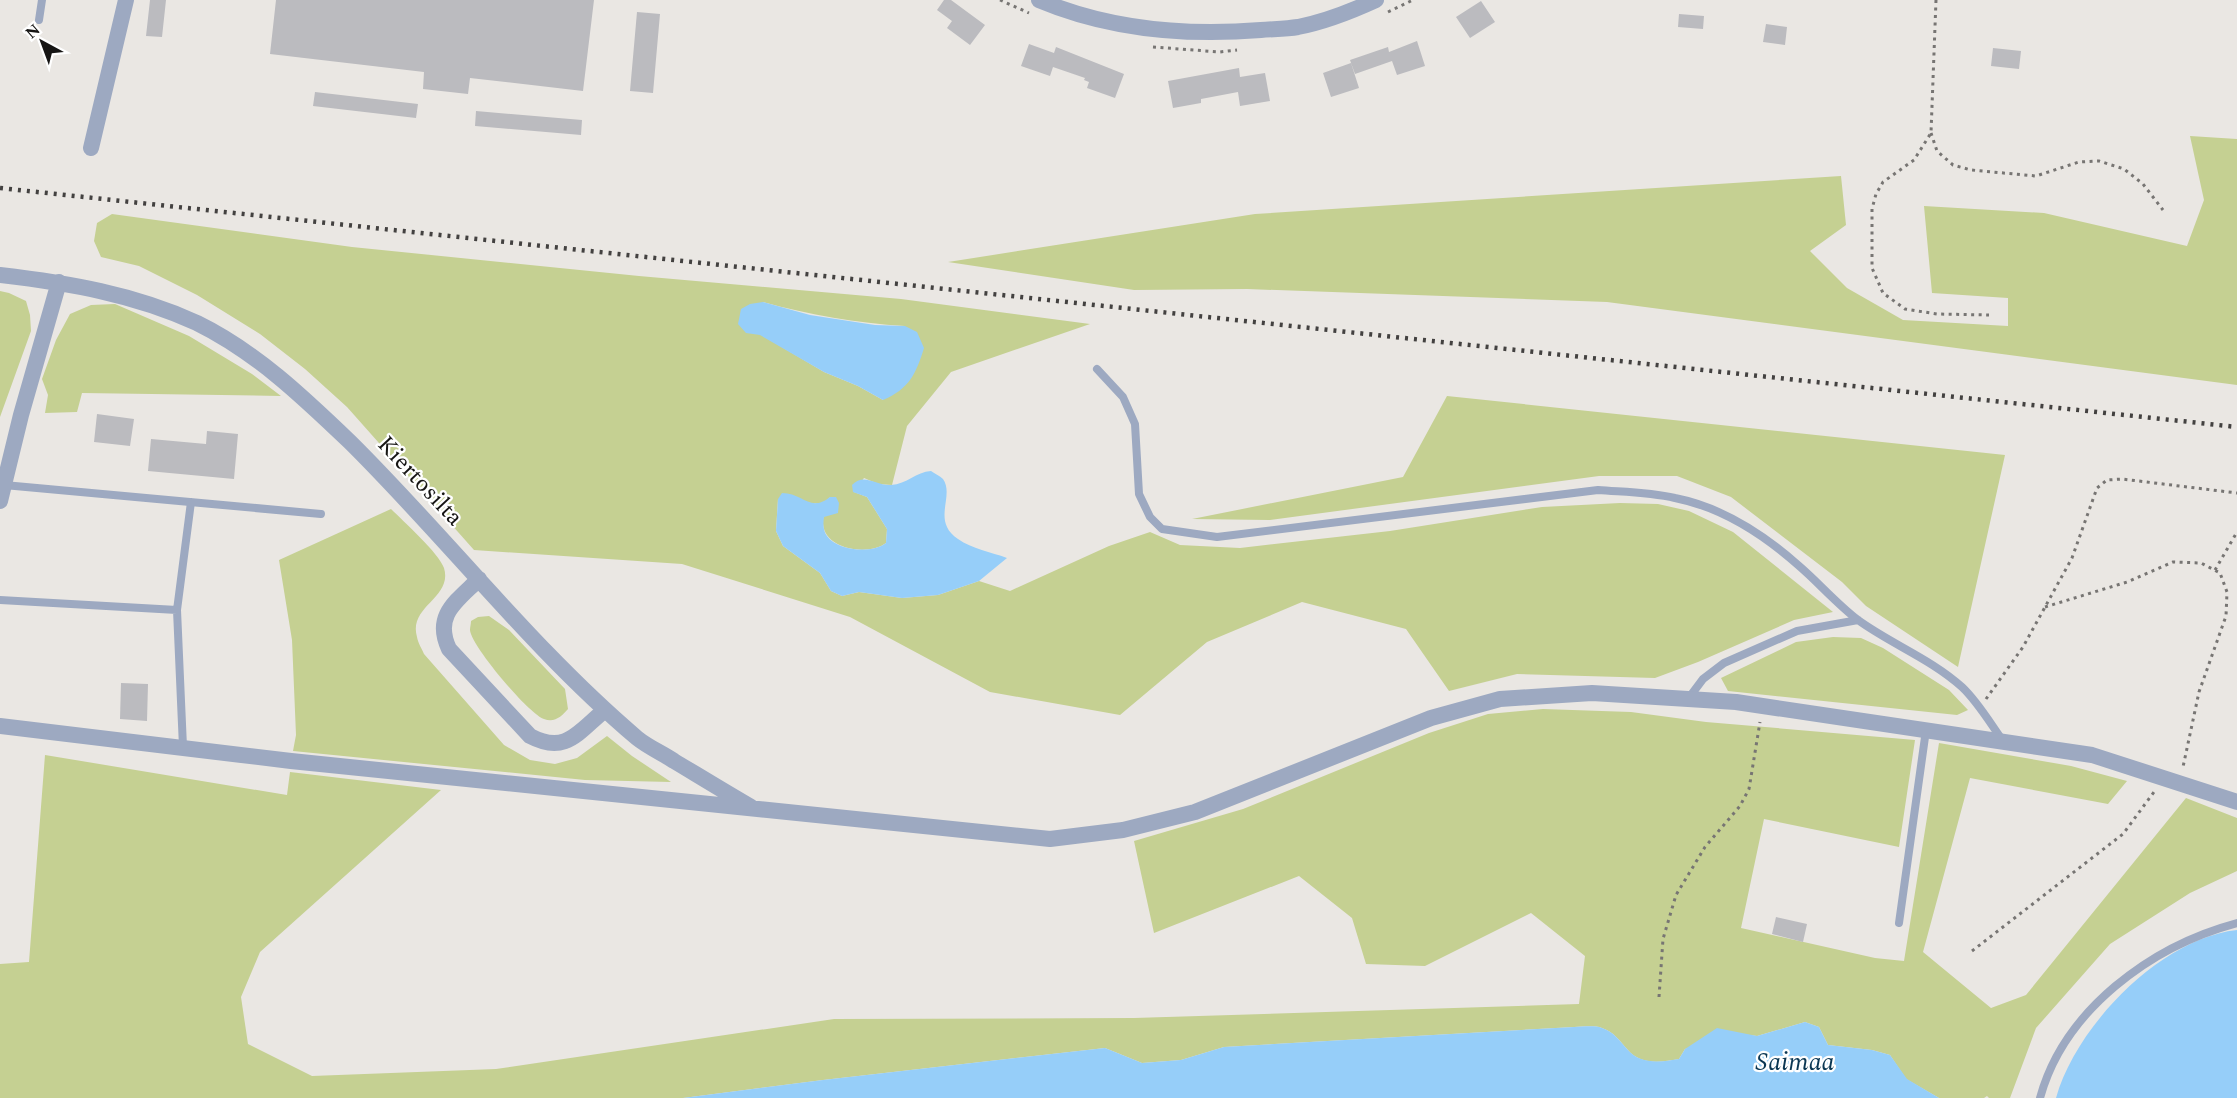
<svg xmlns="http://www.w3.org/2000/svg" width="2237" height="1098" font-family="Spectral,serif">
<rect width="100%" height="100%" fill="#eae7e3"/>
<!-- green -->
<path fill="#c5d092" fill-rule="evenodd" d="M2190 136 2237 139V385L1607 302 1247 289 1134 290 948 262 1255 214 1841 176 1846 225 1810 251 1847 288 1903 320 2008 326V298L1932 293 1924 206 2044 213 2187 246 2204 200Z
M112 214 352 247 639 276 901 299 1090 324 951 372 907 426 892 485 878 484 864 478 854 492 867 497 887 529 886 543C869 556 825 550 823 524 822 516 828 505 830 497 830 498 823 503 822 503 817 505 786 500 778 499L776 531 783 546 820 573 831 591 842 596 859 592 902 598 938 595 979 581 1010 591 1109 546 1150 532 1180 545 1240 548 1390 531 1542 507 1620 503 1658 504 1689 511 1733 532 1833 612 1794 620 1698 662 1655 678 1517 674 1449 691 1406 629 1302 602 1207 642 1120 715 990 692 850 617 682 564 474 550 347 407 305 369 260 334 197 295 139 266 101 257 94 241 97 223ZM763 302C810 315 856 323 905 326L883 400 858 386 824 372 760 334Z
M0 291 9 293 26 301 30 315 31 331 0 417Z
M115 304 189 336 252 374 281 396 82 393 77 412 45 413 48 395 42 379 56 340 70 314 91 305Z
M1447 396 2005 455 1958 667 1866 606 1842 582 1731 497 1677 476H1599L1270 520 1192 519 1403 477Z
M391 509C403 521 439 553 444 568 453 598 408 606 417 637 418 643 422 649 424 654L504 745 530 760 555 764 577 758 607 736 632 756 671 782 585 780 293 751 296 735 292 640 279 560Z
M489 616 509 630 565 689 568 709C562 716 555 723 544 719 529 714 471 646 470 630 470 627 471 624 471 621L478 617Z
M1833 637 1861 638 1883 648 1949 690 1968 710 1957 715 1728 691 1721 678 1796 642Z
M1543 709 1631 712 1706 722 1915 740 1899 847 1764 819 1741 928 1875 958 1904 961 1939 743 2071 766 2127 781 2108 804 1970 778 1923 952 1991 1008 2026 995 2186 798 2237 818V871L2190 893 2110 944 2036 1028 2010 1098H1989L1987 1096 1984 1098H1939L1906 1079 1890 1055 1872 1050 1828 1045 1819 1027 1805 1022 1757 1036 1741 1034 1685 1049 1679 1059C1661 1062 1641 1066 1627 1049 1619 1040 1614 1032 1602 1028 1594 1025 1582 1027 1574 1027L1224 1047 1181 1060 1142 1063 1105 1048 823 1080 683 1098H0V964L29 962 45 755 287 795 290 772 441 790 260 952 241 997 248 1044 312 1076 496 1069 834 1019 1134 1018 1579 1004 1585 956 1531 913 1425 966 1366 964 1352 918 1299 876 1154 933 1134 841 1243 809 1429 733 1488 714Z"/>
<!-- water -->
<path fill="#96cef9" d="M763 302 810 315 875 325 905 326 917 332 924 348C916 374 909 389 883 400L858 386 824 372 760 335 746 333 738 324 741 309 750 304Z
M931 471C934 473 940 476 943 479 955 496 931 521 958 539 972 549 991 552 1007 558L979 581 938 595 902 598 859 592 842 596 831 591 820 573 783 546 776 531 778 499 782 493C803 493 810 513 830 497H836L839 503 838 513 824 517C823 523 823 531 827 536 838 551 872 554 886 543L887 529 867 497 853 492 852 485C864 472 876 486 891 485 907 484 916 472 931 471Z
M2237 930V1098H2056C2076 1026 2161 938 2237 930Z
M1805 1022 1819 1027 1828 1045 1872 1050 1890 1055 1907 1079 1939 1098H683L823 1080 1105 1048 1142 1063 1181 1060 1224 1047 1574 1027C1582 1027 1594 1025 1602 1028 1614 1032 1619 1040 1627 1049 1640 1065 1661 1062 1679 1059L1685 1049 1717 1028 1757 1036Z"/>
<!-- building -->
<path fill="#bbbbbf" d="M150 0H166L162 37 146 36Z
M276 0H594L583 91 470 78 468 94 423 89 424 72 270 54Z
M944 0H951L985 25 970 45 947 28 952 21 937 10Z
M1481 1 1495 22 1470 38 1456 17Z
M637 12 660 14 653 93 630 91Z
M1679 14 1704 16 1703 29 1678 27Z
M1766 24 1787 27 1785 45 1763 42Z
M1417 41 1425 66 1397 75 1392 61 1355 74 1350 60 1388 47 1389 52Z
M1029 44 1054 53 1056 47 1124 74 1115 98 1087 88 1089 82 1084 80 1085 78 1053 67 1050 76 1021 66Z
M1993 48 2021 51 2019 69 1991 66Z
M1351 63 1359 88 1331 97 1323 73Z
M1239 68 1240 77 1265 73 1270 101 1240 106 1238 92 1201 99V103L1173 108 1168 81Z
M315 92 418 104 416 118 313 106Z
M476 111 582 120 581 135 475 126Z
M97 414 134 419 130 446 94 442Z
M207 431 238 434 234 479 148 471 151 439 206 444Z
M121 683 148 684 147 721 120 719Z
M1776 917 1807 924 1803 942 1772 934Z"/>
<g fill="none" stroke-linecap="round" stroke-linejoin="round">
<!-- path -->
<path stroke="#777573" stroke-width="3" stroke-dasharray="3 4.5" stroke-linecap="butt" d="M1000 0 1029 13
M1936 0 1931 133 1914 160 1883 182 1876 194 1872 209V268L1883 293 1905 309 1937 314 1989 315
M1388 12 1413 0
M1153 47 1220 52 1237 50
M1931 133 1937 151 1953 165 1971 170 2036 176 2079 162 2099 161 2124 169 2143 184 2163 210
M2215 570 2237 532
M2045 607 2127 582 2173 562 2201 563 2220 573 2227 592 2226 616 2199 692 2183 767
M1986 699 2023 647 2072 558 2097 488 2107 480 2122 479 2237 493
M1972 951 2123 834 2154 792
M1659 997 1663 939 1676 895 1705 847 1740 806 1749 789 1760 722"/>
<!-- lane -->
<path stroke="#9da9c1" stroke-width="8" d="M39 20 42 0
M1097 369 1123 397 1135 424 1139 494 1150 517 1162 529 1217 537 1598 490C1623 492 1649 492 1675 498 1721 507 1763 534 1798 565 1818 582 1837 604 1858 620 1891 644 1931 659 1962 687 1978 702 1990 723 2003 741
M4 485 321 514
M0 600 177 610
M1688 699 1703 679 1724 663 1797 631 1858 620
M183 747 177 610 191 502
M1899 923 1926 730
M2040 1098C2064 1010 2151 946 2237 923"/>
<!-- street -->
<path stroke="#9da9c1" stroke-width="16" d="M1039 0C1108 29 1187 36 1261 30 1273 29 1286 29 1298 27 1324 22 1352 11 1376 0
M91 148 126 0
M0 275C68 283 134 294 197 323 256 352 303 397 350 442 448 539 532 649 637 738 648 747 662 753 674 761 699 776 725 792 751 807
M0 501 21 415 59 282
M479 579C457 601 433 615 449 649L530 736C566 755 578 732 605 710
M0 726 291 761 1050 839 1123 830 1195 812 1431 718 1500 699 1592 693 1736 702 2092 755 2237 802"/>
<!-- rail -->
<path stroke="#434140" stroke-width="4.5" stroke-dasharray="3 6" stroke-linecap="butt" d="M0 188 2237 427"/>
</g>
<g text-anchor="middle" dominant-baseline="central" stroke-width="4.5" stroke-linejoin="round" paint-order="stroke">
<!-- street labels -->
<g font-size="24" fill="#161514" stroke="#fff">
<text transform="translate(420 481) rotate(47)">Kiertosilta</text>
</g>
<!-- water labels -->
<g font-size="26" font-style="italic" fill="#0b3753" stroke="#fff">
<text x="1795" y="1062">Saimaa</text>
</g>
</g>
<!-- north arrow -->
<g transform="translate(42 42) rotate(319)" stroke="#ffffff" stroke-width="4.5" paint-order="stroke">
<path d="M0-4.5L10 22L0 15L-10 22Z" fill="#161514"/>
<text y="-9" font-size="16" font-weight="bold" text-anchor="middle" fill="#161514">N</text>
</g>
</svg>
